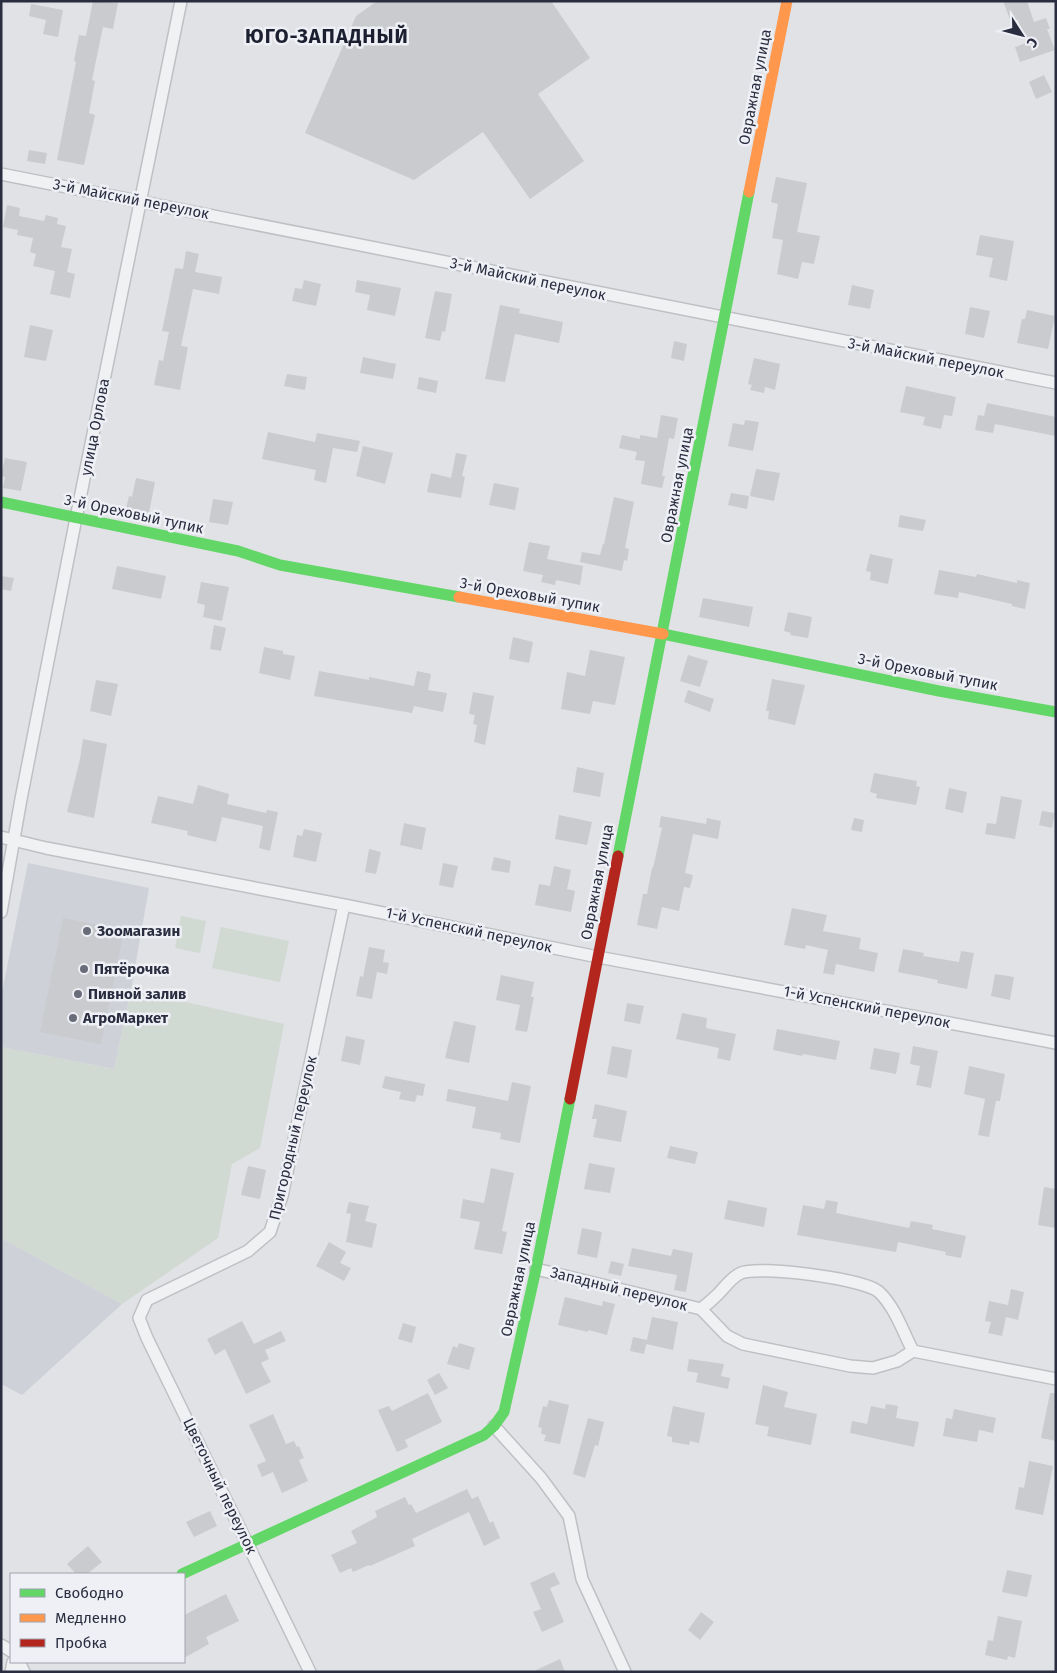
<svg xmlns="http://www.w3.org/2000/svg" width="1057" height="1673" font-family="'Fira Sans',sans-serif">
<rect width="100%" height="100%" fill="#e1e2e6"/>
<!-- built -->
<path fill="#cfd1d9" d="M28 863 149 888 131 990 114 1069 1 1047V997Z
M1 1238 122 1304 22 1395 1 1384Z"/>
<!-- green -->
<path fill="#d0d9d2" d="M181 916 206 921 200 953 175 948Z
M221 927 289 941 280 982 212 968Z
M131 990 284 1024 260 1148 232 1164 218 1238 122 1304 1 1238V1047L114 1069Z"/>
<!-- building -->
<path fill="#cacbce" d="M93 1 118 3 113 29 103 27 92 80 95 81 89 113 95 115 84 165 57 160 76 62 74 61 79 35 86 36Z
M377 1H551L590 58 538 94 584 161 530 199 483 132 414 180 305 133 356 16Z
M1003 1H1027L1034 22 1046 18 1050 29H1047L1055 50 1020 62 1015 47 1026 43 1018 20 1011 22Z
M31 4 63 10 58 37 43 34 46 20 29 16Z
M1044 75 1052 92 1036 99 1029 82Z
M29 150 47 153 45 164 27 161Z
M776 177 807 183 797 232 820 236 814 264 802 262 798 279 777 274 783 240 772 238 778 204 771 202Z
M7 205 20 208 19 216 44 221 46 215 58 218 57 224 66 226 61 247 72 249 67 272 75 274 70 298 50 294 55 271 33 266 36 254 30 252 33 238 17 235 18 230 3 227Z
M980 235 1014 241 1007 281 989 277 993 258 976 255Z
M186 251 199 254 195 272 222 277 219 294 193 289 181 346 188 347 180 390 154 385 159 360 163 361 169 332 162 331 175 268 183 269Z
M304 280 321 284 316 306 292 301 295 288 302 289Z
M357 280 401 288 395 316 367 310 370 295 355 292Z
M852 285 874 290 870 309 848 305Z
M435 291 452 294 445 332 442 331 440 341 425 338Z
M500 305 520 309 519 313 563 322 559 343 515 334 505 382 485 379Z
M970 307 990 311 984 338 965 334Z
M1027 310 1055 316 1048 349 1017 343 1022 319H1025Z
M30 325 53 330 46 361 24 357Z
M674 341 687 344 684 361 671 358Z
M363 357 396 364 393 379 360 373Z
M754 358 780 364 775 390 765 387 764 393 750 390 752 385 748 384Z
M287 374 307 377 305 390 284 386Z
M419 377 438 381 436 393 417 389Z
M906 386 956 397 952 416 944 415 941 429 923 425 925 417 900 412Z
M987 403 1056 417V436L995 424 993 433 975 430 978 415 984 416Z
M661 415 678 418 674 439 669 438 662 476H665L662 488 641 484 645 461 635 460 637 452 619 448 622 435 640 439V435L657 438Z
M745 420 759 422 753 451 728 446 733 423 744 425Z
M268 432 315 442 317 433 360 441 357 452 333 448 326 483 314 480 316 470 262 459Z
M363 446 393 453 385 484 356 476Z
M456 453 467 455 462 476 465 477 461 498 427 492 431 473 451 478Z
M5 458 27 462 21 491 3 488 5 477 1 476Z
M756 469 780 473 774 501 750 496Z
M136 478 155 482 148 518 125 513 129 496 132 497Z
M494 483 519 488 515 510 489 505Z
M731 493 749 496 747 509 728 505Z
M614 497 634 502 625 548 629 549 627 561 624 560 622 571 580 562 582 552 600 555 603 544H604Z
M213 499 233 502 228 525 209 522Z
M900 515 926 520 923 531 898 527Z
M529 542 550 546 547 559 583 566 580 585 556 580 555 585 541 582 543 575 523 571Z
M870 554 893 559 888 584 870 580 871 572 866 571Z
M117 566 166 576 161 599 112 589Z
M939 570 976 577 977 574 1017 583V580L1030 583 1025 609 1012 606V604L959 592 958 598 934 594Z
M1 576 14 578 11 591 1 589Z
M201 582 229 587 222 621 203 617 205 605 197 603Z
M703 598 753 607 749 627 699 617Z
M788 612 812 617 808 638 790 635 791 633 784 631Z
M214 625 226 628 221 651 210 649Z
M513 637 533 642 529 663 509 659Z
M264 647 283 651V654L295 656 290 680 259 673Z
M590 650 625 657 615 705 593 701 590 714 561 709 567 672 585 676Z
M688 655 708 661 700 687 680 681Z
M319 671 369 680V677L414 686 417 671 431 674 428 690 447 693 443 712 414 706 412 713 314 696Z
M772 679 805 685 795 725 768 719 769 711H766Z
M96 680 118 684 111 716 90 711Z
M688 690 714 699 710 712 684 702Z
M473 692 494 696 485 745 474 742 477 725 473 724 475 715 469 714Z
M83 739 107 744 94 818 67 812 80 759Z
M577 767 604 773 600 797 573 792Z
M874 773 917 781 916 786 920 787 916 805 876 798 877 794 870 792Z
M198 785 229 794 227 804 266 813 267 810 278 812 270 851 259 848 263 826 222 817 216 842 187 835 188 831 151 823 158 796 193 804Z
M949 788 967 792 963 813 945 809Z
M1001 796 1022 800 1015 839 985 834 987 823 996 824Z
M1042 811 1055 813 1052 828 1039 825Z
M559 815 592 822 587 845 555 839Z
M661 816 706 824 707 818 721 821 718 839 693 834 685 873 693 875 690 888 684 887 679 911 662 907 657 929 637 925 643 894H647L652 868H653L662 828 659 827Z
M854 818 864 820 862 832 851 830Z
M404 823 426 828 422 850 400 845Z
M304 829 322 833 316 862 293 857 297 835 302 836Z
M369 849 381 852 376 874 365 872Z
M494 857 511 861 509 873 491 870Z
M443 863 458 866 453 888 439 885Z
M554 866 571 870 567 889 575 891 571 912 535 905 539 884 550 886Z
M792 908 827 915 823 931 861 938 859 949 878 953 874 972 836 964 834 975 823 973 828 950 806 945 805 949 784 945Z
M63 918 124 930 101 1044 40 1032Z
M369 947 385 950 383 962 389 963 387 974 377 972 372 999 356 996 360 976 363 977Z
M903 949 924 953 923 956 959 962 961 951 974 953 967 989 937 983 938 980 898 972Z
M995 974 1014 977 1010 1000 991 996Z
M501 975 534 982 531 997H534L527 1032 515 1030 520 1005 496 1000Z
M627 1003 644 1006 640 1024 624 1021Z
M682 1013 707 1018 706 1028 736 1034 730 1061 717 1058 719 1048 676 1039Z
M454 1021 476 1026 469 1063 445 1058Z
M777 1029 840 1041 836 1060 803 1054 802 1056 773 1050Z
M346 1036 365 1040 360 1065 341 1061Z
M612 1046 632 1050 627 1078 607 1074Z
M913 1046 938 1051 931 1088 916 1085 920 1066 910 1064Z
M874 1048 900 1053 896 1074 870 1069Z
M969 1066 1005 1074 1000 1101H996L989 1137 978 1135 985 1099 964 1094Z
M385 1076 425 1084 423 1096 417 1095 415 1102 399 1099 401 1092 382 1088Z
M512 1082 531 1086 520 1143 500 1139 501 1133 472 1128 476 1107 446 1101 448 1089 508 1101Z
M595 1104 627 1111 621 1142 593 1137 597 1119H592Z
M670 1146 698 1152 695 1164 667 1158Z
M589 1163 615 1168 610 1193 584 1189Z
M248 1166 266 1170 260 1199 241 1195Z
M491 1168 514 1173 502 1231 507 1232 502 1254 474 1249 480 1222 460 1218 463 1199 484 1203Z
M1044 1187 1056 1189V1228L1038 1225Z
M728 1200 767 1208 764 1227 724 1219Z
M826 1200 838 1202 836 1213 909 1228 911 1221 933 1225 932 1229 966 1236 961 1258 945 1255 946 1252 898 1242 896 1252 797 1235 803 1205 824 1209Z
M349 1202 369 1206 365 1221 377 1224 372 1248 346 1242 351 1214 346 1213Z
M582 1228 602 1232 597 1258 577 1254Z
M329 1242 346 1252 340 1263 351 1268 344 1281 316 1266Z
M632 1248 671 1256 673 1249 693 1253 686 1292 674 1290 677 1275 628 1266Z
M611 1261 624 1264 621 1276 608 1273Z
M1011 1289 1024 1292 1018 1320 1006 1317 1002 1336 988 1333 991 1322 985 1321 989 1301 1008 1305Z
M565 1297 602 1306 603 1301 615 1304 607 1335 588 1330V1332L558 1325Z
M652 1317 678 1322 673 1350 646 1344Z
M242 1321 254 1344 281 1331 286 1341 265 1350 269 1359 261 1363 271 1382 246 1394 225 1349 215 1355 207 1339Z
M403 1323 416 1327 412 1343 398 1339Z
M633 1337 647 1340 644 1354 630 1351Z
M459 1343 475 1348 469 1370 447 1364 453 1346 457 1348Z
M689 1359 724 1364 721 1376 730 1378 728 1389 696 1382 698 1373 687 1371Z
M439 1373 448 1388 435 1395 427 1380Z
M763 1385 788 1392 784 1407 817 1414 811 1445 767 1436 769 1427 755 1424Z
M428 1393 442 1422 405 1440 408 1447 397 1452 378 1410 389 1406 392 1411Z
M1050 1393H1056V1441L1041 1438Z
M549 1400 569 1405 560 1444 544 1441 546 1435 541 1434 542 1428 538 1427 543 1406 547 1407Z
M886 1404 898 1406 896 1418 919 1422 914 1447 850 1433 852 1421 867 1424 871 1406 885 1409Z
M673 1406 705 1413 699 1443 690 1441 689 1445 672 1442V1437L667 1436Z
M954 1409 996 1418 993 1433 979 1430 977 1442 943 1436 946 1418 952 1419Z
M273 1414 286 1444 294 1441 297 1447 299 1446 304 1458 299 1460 308 1481 282 1493 273 1472 262 1477 257 1465 266 1461 249 1425Z
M588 1418 604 1422 598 1446 595 1445 585 1478 573 1474Z
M1029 1461 1053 1466 1043 1515 1015 1509 1019 1487 1024 1488Z
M467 1489 472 1499 478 1496 490 1523 493 1521 500 1538 484 1546 469 1512 412 1539 415 1546 370 1566 369 1565 353 1572 351 1568 340 1573 331 1555 357 1543 351 1531 377 1517 375 1511 405 1497 409 1505 411 1504 416 1513Z
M210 1511 217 1526 194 1537 186 1522Z
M88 1546 102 1562 87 1574H76L67 1564Z
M1007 1570 1032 1575 1027 1597 1002 1592Z
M554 1572 560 1584 550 1588 564 1622 542 1632 533 1612 541 1609 530 1583Z
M226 1594 239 1621 206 1637 209 1644 184 1658V1615Z
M701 1612 714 1622 700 1640 688 1630Z
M998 1616 1022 1621 1015 1658 1008 1656 1007 1660 985 1655 988 1640 993 1641Z
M560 1659 565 1672H532Z"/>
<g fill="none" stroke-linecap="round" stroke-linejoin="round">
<defs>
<path id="street" d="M1 174C353 242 704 316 1056 383
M1 837 46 848 344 905 598 957 1056 1043
M1 912 21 799 76 518 181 1
M536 1269 701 1309 727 1336 743 1344 850 1366 873 1368 897 1361 913 1351 1056 1379
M701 1309C706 1305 711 1301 716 1296 724 1289 730 1278 741 1273 759 1265 865 1279 879 1292 895 1307 903 1332 913 1351
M494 1426 541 1478 569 1516 582 1579 625 1672
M1 1645 11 1651
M19 1662 24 1672
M11 1672 13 1662
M310 1672 147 1338 139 1318 147 1300 248 1251 270 1232 282 1196 344 905"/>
</defs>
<!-- street casing -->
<use href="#street" stroke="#bfc0c4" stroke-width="14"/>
<!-- street -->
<use href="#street" stroke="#f0f1f3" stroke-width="11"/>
<!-- fast -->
<path stroke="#63d668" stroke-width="11" d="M1 502 238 551 280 565 459 597
M663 634 939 691 1056 712
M618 856 749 192
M182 1574 484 1435 494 1426 504 1412 536 1269 570 1099"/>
<!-- slow -->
<path stroke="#ff974d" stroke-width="11" d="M749 192 787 1
M459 597 663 634"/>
<!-- jam -->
<path stroke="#b3261e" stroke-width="11" d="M570 1099 618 856"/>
</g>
<!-- markers -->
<g fill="#696c79" stroke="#eff0f6" stroke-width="2">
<circle cx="87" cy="931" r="5"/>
<circle cx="84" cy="969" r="5"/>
<circle cx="78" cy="994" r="5"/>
<circle cx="73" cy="1018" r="5"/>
</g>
<g text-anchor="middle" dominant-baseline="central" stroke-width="5" stroke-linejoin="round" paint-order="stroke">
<!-- street labels -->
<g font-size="15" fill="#292d3f" stroke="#eff0f6">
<text transform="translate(755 87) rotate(-79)">Овражная улица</text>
<text transform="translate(131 199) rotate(11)">3-й Майский переулок</text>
<text transform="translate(528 279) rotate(12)">3-й Майский переулок</text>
<text transform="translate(926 358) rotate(11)">3-й Майский переулок</text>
<text transform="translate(95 427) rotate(-79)">улица Орлова</text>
<text transform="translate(677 485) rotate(-79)">Овражная улица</text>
<text transform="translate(134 514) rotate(12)">3-й Ореховый тупик</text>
<text transform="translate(530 595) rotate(10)">3-й Ореховый тупик</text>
<text transform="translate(928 672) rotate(11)">3-й Ореховый тупик</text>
<text transform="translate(597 882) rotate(-79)">Овражная улица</text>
<text transform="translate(469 930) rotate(12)">1-й Успенский переулок</text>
<text transform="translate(867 1007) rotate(11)">1-й Успенский переулок</text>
<text transform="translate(293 1138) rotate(-77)">Пригородный переулок</text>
<text transform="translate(518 1279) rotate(-78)">Овражная улица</text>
<text transform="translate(619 1289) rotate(14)">Западный переулок</text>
<text transform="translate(220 1486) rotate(64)">Цветочный переулок</text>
</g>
<!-- poi labels -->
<g font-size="15" font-weight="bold" fill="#292d3f" stroke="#eff0f6" text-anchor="start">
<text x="97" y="931">Зоомагазин</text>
<text x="94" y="969">Пятёрочка</text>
<text x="88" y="994">Пивной залив</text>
<text x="83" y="1018">АгроМаркет</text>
</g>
<!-- district labels -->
<g font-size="20" font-weight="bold" letter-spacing="1" fill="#1b1f2f" stroke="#eff0f6">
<text x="327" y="36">ЮГО-ЗАПАДНЫЙ</text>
</g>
</g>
<!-- border -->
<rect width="1057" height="1673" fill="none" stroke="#292d3f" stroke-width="5"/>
<!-- legend -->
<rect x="10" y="1573" width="175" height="90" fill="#eff0f6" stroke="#a0a2ad"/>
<rect x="20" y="1589" width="25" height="8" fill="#63d668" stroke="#a0a2ad"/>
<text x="55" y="1598" font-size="15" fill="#292d3f">Свободно</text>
<rect x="20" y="1614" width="25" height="8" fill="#ff974d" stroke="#a0a2ad"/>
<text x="55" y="1623" font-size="15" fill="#292d3f">Медленно</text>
<rect x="20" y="1639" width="25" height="8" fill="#b3261e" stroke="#a0a2ad"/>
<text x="55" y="1648" font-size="15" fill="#292d3f">Пробка</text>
<!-- north arrow -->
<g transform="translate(1022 35) rotate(126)" stroke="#eff0f6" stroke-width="4" paint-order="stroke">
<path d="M0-4L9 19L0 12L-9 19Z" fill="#292d3f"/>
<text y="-8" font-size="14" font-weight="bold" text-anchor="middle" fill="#292d3f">С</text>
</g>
</svg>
